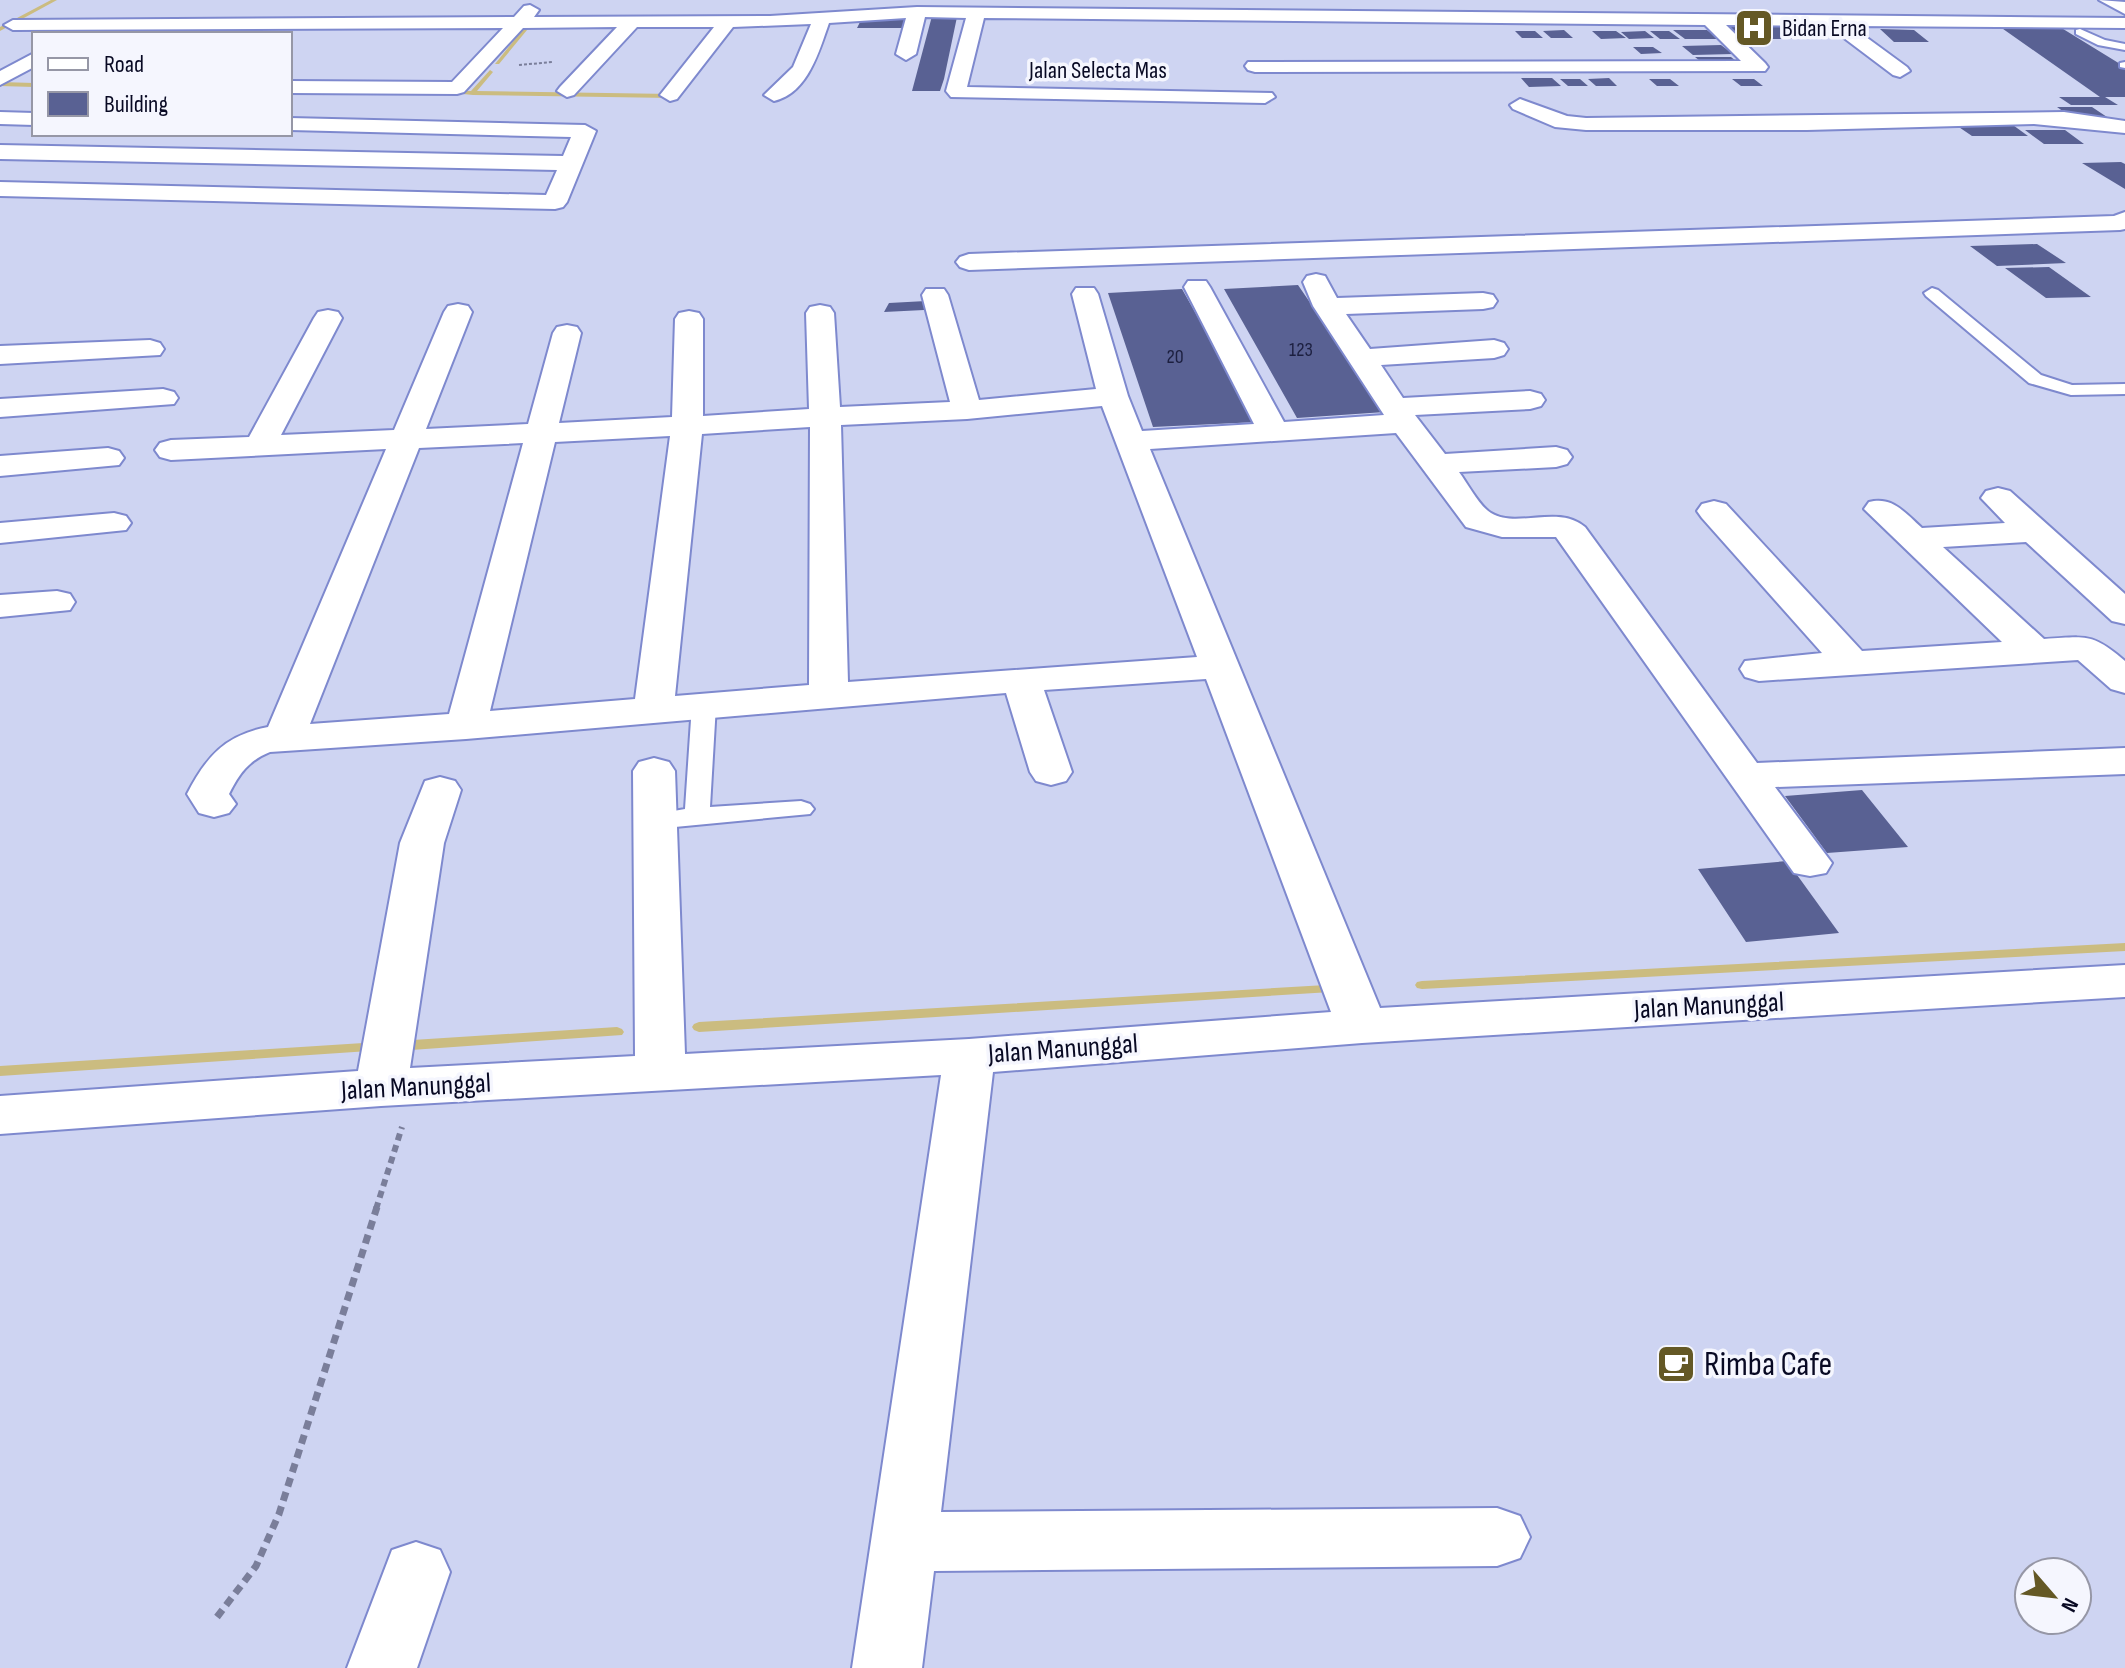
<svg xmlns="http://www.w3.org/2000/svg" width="2125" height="1668" font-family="'Sofia Sans Condensed',sans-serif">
<rect width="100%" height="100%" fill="#ced4f2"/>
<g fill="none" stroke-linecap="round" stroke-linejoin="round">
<!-- stream -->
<path fill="#cbbc80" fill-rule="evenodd" d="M51 0H57L0 31V27Z
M528 23 532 24 499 64H495Z
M490 70 493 72 477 91 672 94 675 96 672 98 473 95 443 92 446 90 471 91Z
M0 82 34 83V87L0 86Z
M2125 943V951L1422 989 1417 988 1415 985 1417 982 1422 981Z
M1326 985 1331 986 1333 989 1331 992 699 1032 694 1030 692 1027 694 1024 699 1022Z
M617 1027 622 1029 624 1032 622 1035 397 1051 392 1049 390 1046 392 1043 397 1041Z
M379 1042 384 1044 386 1047 384 1050 0 1076V1066Z"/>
</g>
<!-- building -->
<path fill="#596193" d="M863 16H911L906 28H857Z
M932 16 957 17 944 79 940 91H912Z
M1722 23 1778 24 1795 39H1747Z
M1996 24H2055L2125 67V97H2100Z
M1880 29 1914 30 1929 42H1894Z
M1564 30 1573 38H1551L1543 31Z
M1673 30H1707L1719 39H1685Z
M1515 31H1535L1543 38H1522Z
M1592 31H1616L1626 38 1601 39Z
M1645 31 1654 38 1629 39 1621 32Z
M1650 31H1669L1680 39H1660Z
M1721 45 1733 54 1693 55 1682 46Z
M1633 47H1653L1662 53 1641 54Z
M1695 57H1731L1741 65H1705Z
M1521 78H1552L1561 86 1529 87Z
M1609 78 1617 86H1596L1588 79Z
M1560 79H1580L1588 86H1568Z
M1649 79H1670L1679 86H1657Z
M1732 79H1754L1763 86H1741Z
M2059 97H2105L2118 105H2071Z
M2057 107H2092L2107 117H2071Z
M2006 120 2028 136H1972L1950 121Z
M2025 130H2065L2084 144H2044Z
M2121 162 2125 164V189L2082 163Z
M2037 244 2066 263 1997 266 1970 246Z
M2049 267 2091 297 2046 298 2005 268Z
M1298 285 1385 412 1297 418 1224 289Z
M1182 289 1257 422 1153 427 1108 293Z
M926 301 924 310 884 312 889 303Z
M1862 790 1908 847 1827 853 1785 796Z
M1787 861 1839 933 1746 942 1698 869Z"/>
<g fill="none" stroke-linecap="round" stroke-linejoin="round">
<defs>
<path id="lane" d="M2080 29 2105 40 2125 44V50L2098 45 2076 34V30Z
M2125 62V68L2120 67V63Z
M1932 288 1938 290 2041 375 2072 385 2125 384V394L2071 395 2029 383 1926 296 1924 293Z
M704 698 712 700 716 705 710 807 801 801 810 804 814 809 810 814 654 829 645 826 641 821 645 816 685 809 692 705 696 700Z"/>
<path id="street" d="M530 5 539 10 534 17 770 16 917 7 2125 18V28L1851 26 1907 67 1910 71 1900 77 1893 75 1828 26 1726 25 1765 63 1768 67 1765 71 1255 72 1248 70 1245 66 1248 62 1741 61 1705 25 984 18 967 87 1272 93 1275 97 1265 103 951 97 946 91 966 18 925 17 916 54 906 60 896 54 906 18 829 23C819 51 808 93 774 101L764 95 793 67 811 24 733 27 677 99 670 101 660 95 714 27H637L574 95 567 97 557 91 560 87 617 27 523 28 464 92 457 94 290 93V81L452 82 503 28 13 30 4 25 13 20 514 17 524 6Z
M34 53V67L0 85V71Z
M1520 99 1567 116 1586 118 2064 112 2125 121V133L2034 124 1807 130H1586L1555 127 1513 109 1510 105Z
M0 112 34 113V125L0 124Z
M290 118 585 125 596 131 567 202 563 207 555 209 0 196V182L546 195 557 170 0 159V145L563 156 571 137 290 130Z
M2125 212V229L2120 230 969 270 960 267 956 262 960 257 969 254 2114 216Z
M1316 274 1325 276 1337 298 1483 293 1493 295 1497 301 1493 307 1483 309 1346 314 1370 349 1494 340 1504 343 1508 349 1504 355 1494 358 1381 365 1403 398 1530 391 1541 394 1545 400 1541 406 1530 409 1415 415 1445 454 1556 447 1567 450 1572 457 1567 464 1556 467 1459 472C1468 484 1479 506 1491 513 1517 529 1558 504 1585 527L1757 763 2125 748V774L1775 787 1832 863 1826 873 1810 876 1794 873 1556 537H1502L1466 527 1396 433 1150 449 1380 1008 2125 965V997L1362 1043 993 1072 941 1512 1497 1508 1520 1516 1530 1537 1520 1558 1497 1566 934 1571 922 1668H852L941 1075 381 1106 0 1134V1096L358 1071 400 843 425 781 440 777 455 781 461 790 444 843 410 1068 635 1056 633 771 639 762 654 758 669 762 675 771 685 1054 969 1039 1331 1012 1206 679 1044 690 1072 772 1066 781 1051 785 1036 781 1030 772 1006 693 466 739 270 752C248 761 239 774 229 794L236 804 229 813 214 817 199 813 187 794C206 757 225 735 268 727L386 449 171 460 160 457 155 450 160 443 171 440 249 437 314 318 318 312 328 310 338 312 342 318 281 435 394 430 444 312 448 306 458 304 468 306 472 312 426 429 528 424 553 333 557 327 567 325 577 327 581 333 559 423 672 417 675 319 679 313 689 311 699 313 703 319V416L809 409 806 313 810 307 820 305 830 307 834 313 840 407 950 402 922 295 926 289H944L948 295 979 400 1096 389 1072 294 1076 288H1094L1098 294 1128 396 1142 431 1254 424 1184 287 1188 281H1206L1210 287 1284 422 1384 415 1313 306 1303 282 1307 276ZM1102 406 1197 657 848 682 841 425 967 419ZM810 427 809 685 675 696 702 434ZM670 436 635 699 490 711 555 442ZM523 443 449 714 310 724 419 448Z
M150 340 160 343 164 349 160 355 0 364V346Z
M163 389 174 392 178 398 174 404 0 417V399Z
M108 448 119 451 124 458 119 465 0 476V456Z
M1998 488 2010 491 2125 594V624L2112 621 2026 542 1943 547 2044 639C2086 637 2091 632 2125 661V693L2111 689 2078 660 1759 681 1745 677 1740 669 1745 661 1822 653 1702 518 1697 511 1702 504 1714 501 1726 504 1862 651 2002 642 1864 509 1869 502C1893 496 1905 513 1922 528L2005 523 1981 498 1986 491Z
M114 513 126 516 131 523 126 530 0 543V523Z
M57 591 70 594 75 602 70 610 0 617V595Z
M416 1542 440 1550 450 1572 417 1668H347L392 1550Z"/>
<path id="highway" d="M2099 0 2125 2V14Z"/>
</defs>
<!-- lane casing -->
<use href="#lane" stroke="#7e89ce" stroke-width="4"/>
<!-- street casing -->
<use href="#street" stroke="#7e89ce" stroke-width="4"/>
<!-- highway casing -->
<use href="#highway" stroke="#7e89ce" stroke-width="4"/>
<!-- path-far2 -->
<path stroke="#7a7e9a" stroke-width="2" stroke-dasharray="3 2" stroke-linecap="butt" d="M519 65 553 62"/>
<!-- path-far1 -->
<path stroke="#7a7e9a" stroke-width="6" stroke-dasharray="7 5" stroke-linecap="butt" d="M376 1209 402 1127"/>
<!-- path -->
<path stroke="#7a7e9a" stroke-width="7" stroke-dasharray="9 6" stroke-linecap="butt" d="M217 1617 256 1566 279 1514 377 1207"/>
<!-- lane -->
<use href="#lane" fill="#fff" fill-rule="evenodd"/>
<!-- street -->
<use href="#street" fill="#fff" fill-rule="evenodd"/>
<!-- highway -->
<use href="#highway" fill="#fff" fill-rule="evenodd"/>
</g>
<!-- icons -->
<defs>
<symbol id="hospital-square" viewBox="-11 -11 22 22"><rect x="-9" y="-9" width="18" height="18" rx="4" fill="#645825" stroke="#f5f6fe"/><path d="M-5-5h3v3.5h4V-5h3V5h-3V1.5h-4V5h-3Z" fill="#fff"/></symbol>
<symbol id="cafe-square" viewBox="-11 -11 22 22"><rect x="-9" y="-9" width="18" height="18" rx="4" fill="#645825" stroke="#f5f6fe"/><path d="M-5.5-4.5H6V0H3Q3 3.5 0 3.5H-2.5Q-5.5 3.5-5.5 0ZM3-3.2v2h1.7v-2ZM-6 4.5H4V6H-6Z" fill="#fff"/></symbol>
</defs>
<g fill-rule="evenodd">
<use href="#hospital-square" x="1732" y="6" width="44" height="44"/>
<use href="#cafe-square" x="1654" y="1342" width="44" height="44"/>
</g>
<g text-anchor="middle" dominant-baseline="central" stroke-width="7" stroke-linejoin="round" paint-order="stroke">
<!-- far-number labels -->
<g font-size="20" fill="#1c1f3f">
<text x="1301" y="350">123</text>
<text x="1175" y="357">20</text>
</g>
<!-- far-poi labels -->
<g font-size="24" fill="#080923" stroke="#f5f6fe" text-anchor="start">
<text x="1782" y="28">Bidan Erna</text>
</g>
<!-- far-street labels -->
<g font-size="24" fill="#080923" stroke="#f5f6fe">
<text x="1098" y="70">Jalan Selecta Mas</text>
</g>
<!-- street labels -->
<g font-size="28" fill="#080923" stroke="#f5f6fe">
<text transform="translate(1709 1006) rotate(-3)">Jalan Manunggal</text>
<text transform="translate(1063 1049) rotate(-4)">Jalan Manunggal</text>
<text transform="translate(416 1087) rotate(-3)">Jalan Manunggal</text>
</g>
<!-- near-poi labels -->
<g font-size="34" fill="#080923" stroke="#f5f6fe" text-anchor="start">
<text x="1704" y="1364">Rimba Cafe</text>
</g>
</g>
<!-- legend -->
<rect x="32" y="32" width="260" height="104" fill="#f5f6fe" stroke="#9697a6" stroke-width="2"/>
<rect x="48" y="58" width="40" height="12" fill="#ffffff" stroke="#9697a6" stroke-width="2"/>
<text x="104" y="72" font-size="24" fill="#080923">Road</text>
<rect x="48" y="92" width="40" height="24" fill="#596193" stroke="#9697a6" stroke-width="2"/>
<text x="104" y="112" font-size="24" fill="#080923">Building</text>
<!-- north arrow -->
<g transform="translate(2053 1596) rotate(118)"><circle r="38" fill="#f5f6fe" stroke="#9697a6" stroke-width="2"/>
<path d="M0-6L14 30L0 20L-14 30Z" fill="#645825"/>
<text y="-12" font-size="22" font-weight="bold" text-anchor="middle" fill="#080923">N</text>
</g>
</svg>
